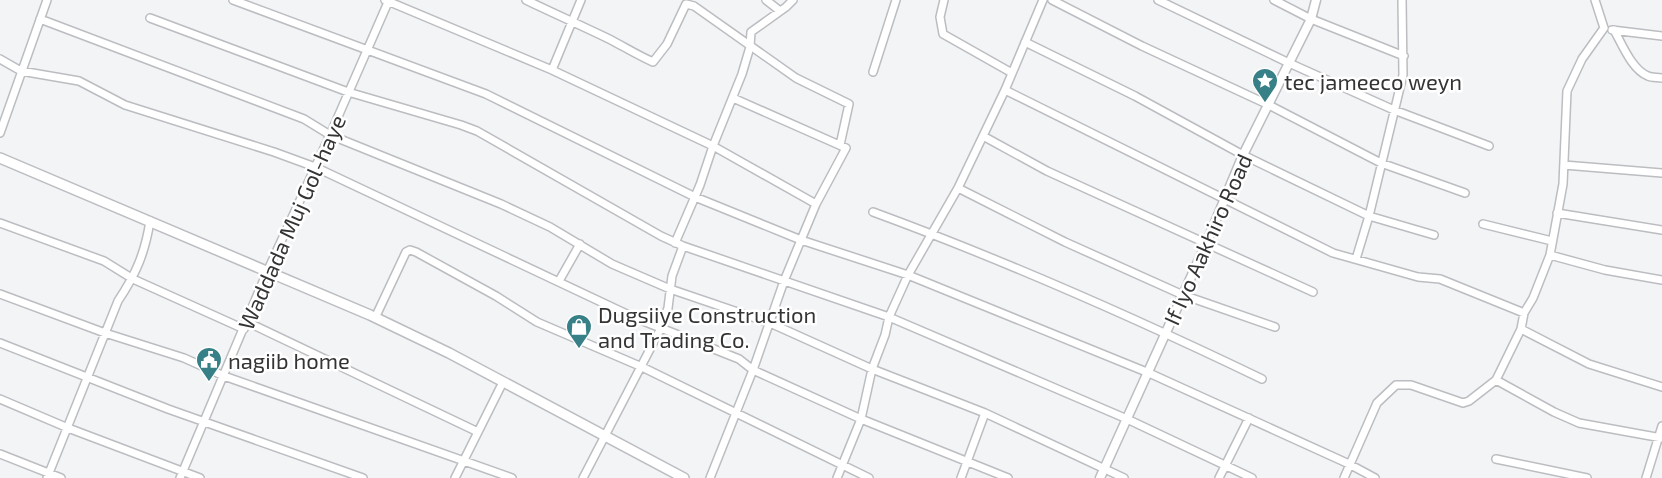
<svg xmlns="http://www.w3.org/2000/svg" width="1662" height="478" font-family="'Exo 2',sans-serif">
<rect width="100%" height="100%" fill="#f2f4f6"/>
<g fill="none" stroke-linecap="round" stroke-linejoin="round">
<defs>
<path id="minor" d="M233 0 486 94 695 197 801 240 784 281 753 370 710 478
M385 0 552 70 713 146 816 204 801 240 908 275 1149 373 1349 464 1375 478
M526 0C553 13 580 25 607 38 623 46 637 55 653 62L667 44 686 4 694 6 796 78 849 104 840 145
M766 0 780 11
M944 0 940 17 943 34 1012 73
M1052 0 1142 46 1269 105 1381 163 1465 193
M1158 0 1289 63 1394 110 1489 146
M1274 0 1311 19 1404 56
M1595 0 1604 28
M150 18 348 92 461 125 477 131 661 236 683 246 889 317 1127 419 1252 478
M40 19 304 119 330 135 501 204 550 227 612 264 670 289 770 323 872 369 985 413 1124 478
M1604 28 1582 59 1567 91 1563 184 1550 255 1533 298 1524 313 1521 329 1496 380 1554 412 1579 423 1662 438
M1612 30 1662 36
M1614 30C1622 44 1632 70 1648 76 1652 78 1658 77 1662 78
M1025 42 1135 96 1243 155 1369 216 1403 75 1402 0
M0 59 21 71 79 81 125 105 274 152 315 167 633 317 739 359 753 370 861 419 1008 478
M552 70 581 0
M873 72 896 0
M1005 90 1333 253 1418 277 1440 279 1524 313
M733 98 846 148 816 204
M0 133 47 0
M983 136 1047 171 1313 292
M1564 165 1662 173
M958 188 1065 242 1183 295 1275 327
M873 212C1004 260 1135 318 1262 379
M1557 213 1662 230
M0 223 104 261 133 279 244 329
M1483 224 1552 241
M675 243 700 185 713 146 742 74 750 47 751 32 786 7 793 0
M1550 255 1605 270 1662 280
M1356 259 1369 216 1434 235
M559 281 580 244
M0 294 105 333 184 358 224 376 512 478
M375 318 406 252 410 250 416 252 496 296 537 322 642 367 869 478
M247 322 478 432
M1521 329 1589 364 1662 387
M0 343 168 409 363 478
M0 399 68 428 200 478
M0 454 61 478
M1496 459 1587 478
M47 478 118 301C136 274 145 253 150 221
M180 478 267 272 330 135 389 0
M455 478 503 382
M583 478 661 328 668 308 672 276 683 246
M837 478 861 419 872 369 885 335 889 317 908 275 958 188 1005 90 1043 0
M961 478 985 413
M1219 478 1249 418
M1344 478 1377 403 1396 385H1411L1463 403 1469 401 1496 380
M1646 478 1662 426"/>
<path id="tertiary" d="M1100 478 1206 244 1243 155 1311 19 1316 0"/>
<path id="secondary" d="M0 158 370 315 449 353 684 478"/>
</defs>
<!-- minor casing -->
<use href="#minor" stroke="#bbbdc0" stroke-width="10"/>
<!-- tertiary casing -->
<use href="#tertiary" stroke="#bbbdc0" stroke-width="11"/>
<!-- secondary casing -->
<use href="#secondary" stroke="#bbbdc0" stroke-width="12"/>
<!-- minor -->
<use href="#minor" stroke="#fff" stroke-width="7"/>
<!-- tertiary -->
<use href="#tertiary" stroke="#fff" stroke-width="8"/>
<!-- secondary -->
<use href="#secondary" stroke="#fff" stroke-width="9"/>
</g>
<!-- icons -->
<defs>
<symbol id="sight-pin" viewBox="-11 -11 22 30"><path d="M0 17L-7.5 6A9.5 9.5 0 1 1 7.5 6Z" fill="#388087" stroke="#fff"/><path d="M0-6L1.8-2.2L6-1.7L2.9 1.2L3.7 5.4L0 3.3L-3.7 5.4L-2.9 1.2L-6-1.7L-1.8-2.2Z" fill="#fff"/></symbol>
<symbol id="shop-pin" viewBox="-11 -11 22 30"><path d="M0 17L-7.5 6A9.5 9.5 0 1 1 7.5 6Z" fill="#388087" stroke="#fff"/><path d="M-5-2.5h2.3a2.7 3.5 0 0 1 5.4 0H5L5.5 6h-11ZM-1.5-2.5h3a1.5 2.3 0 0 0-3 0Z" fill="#fff"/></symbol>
<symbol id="civic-pin" viewBox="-11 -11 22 30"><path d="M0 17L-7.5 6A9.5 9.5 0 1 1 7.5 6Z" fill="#388087" stroke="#fff"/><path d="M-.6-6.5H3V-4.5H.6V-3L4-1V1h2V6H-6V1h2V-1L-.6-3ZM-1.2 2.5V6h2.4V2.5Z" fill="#fff"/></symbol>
</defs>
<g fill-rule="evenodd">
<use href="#sight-pin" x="1250" y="66" width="30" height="40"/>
<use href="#shop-pin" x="564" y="312" width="30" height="40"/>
<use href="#civic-pin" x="194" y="345" width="30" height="40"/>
</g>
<g text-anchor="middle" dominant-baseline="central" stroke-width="5" stroke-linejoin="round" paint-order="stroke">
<!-- poi labels -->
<g font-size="22" fill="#343435" stroke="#fff" text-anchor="start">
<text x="1284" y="81">tec jameeco weyn</text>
<text x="598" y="314">Dugsiiye Construction<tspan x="598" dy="25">and Trading Co.</tspan></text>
<text x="228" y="360">nagiib home</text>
</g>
<!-- street labels -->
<g font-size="22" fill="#343435" stroke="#fff">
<text transform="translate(291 222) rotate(-66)">Waddada Muj Gol-haye</text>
<text transform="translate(1207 239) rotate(-66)">If Iyo Aakhiro Road</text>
</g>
</g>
</svg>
